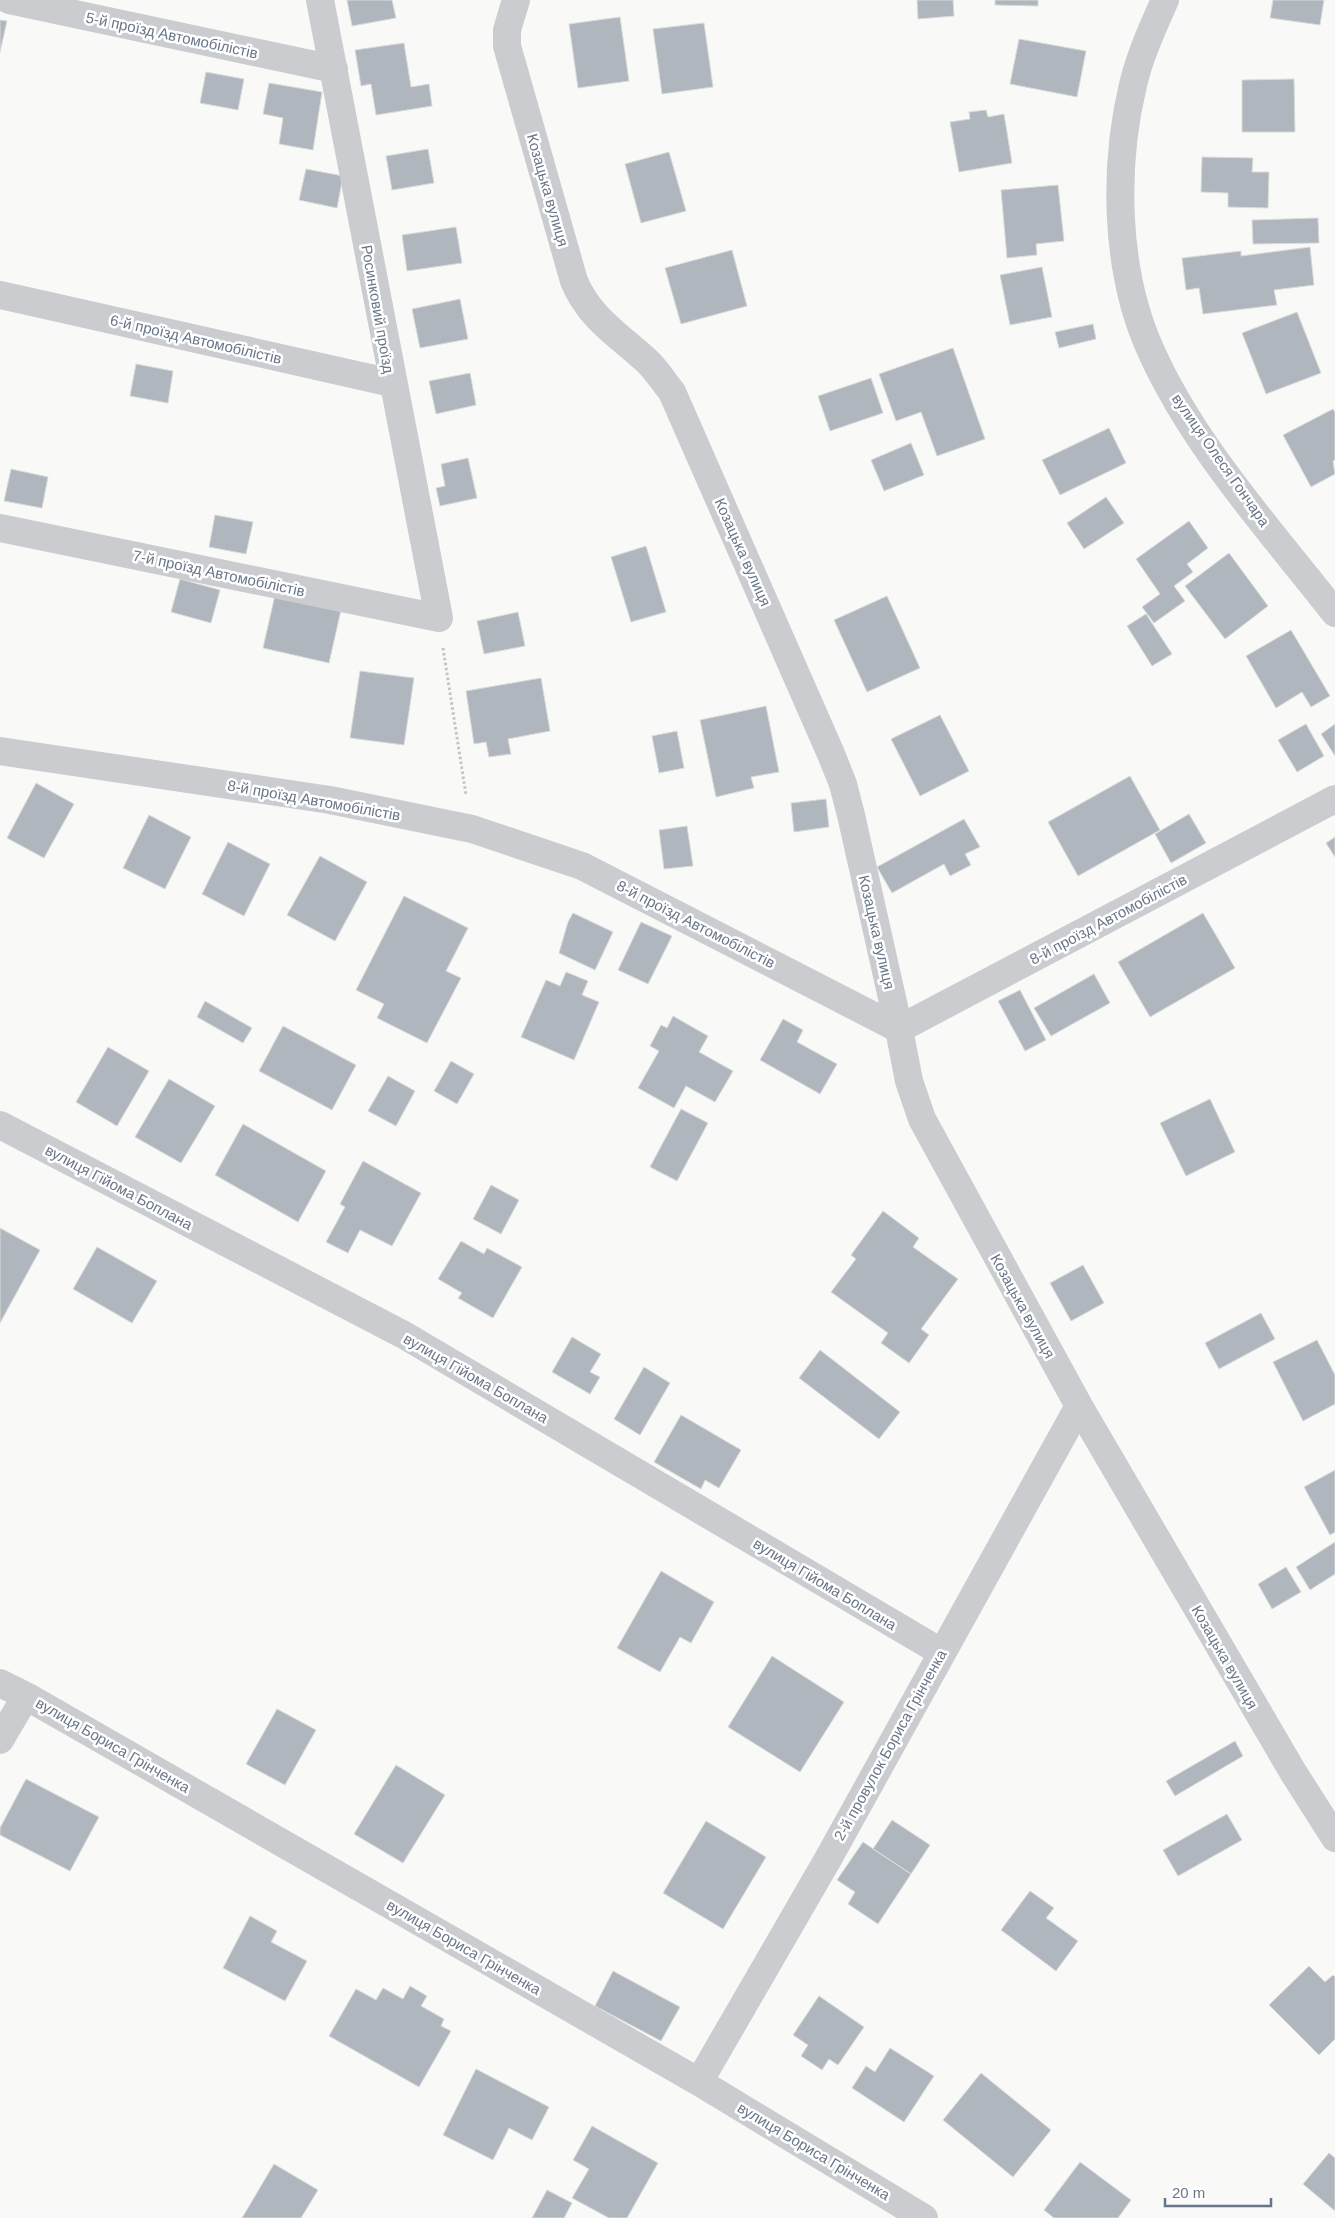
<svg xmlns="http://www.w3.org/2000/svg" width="1335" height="2218" font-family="Helvetica,sans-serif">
<rect width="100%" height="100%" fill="#f9f9f7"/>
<!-- building -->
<path fill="#b0b6be" stroke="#dbdbd9" d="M347 0H392L396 18 352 26Z
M917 0H953L954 16 918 19Z
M995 0H1038V6L995 5Z
M1273 0H1324L1320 25 1270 18Z
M620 17 629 81 578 88 569 24Z
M0 20 7 21 0 52Z
M704 23 713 87 662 94 653 29Z
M1019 39 1086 51 1077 97 1010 84Z
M404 43 411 87 429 84 432 106 376 115 371 84 361 86 355 50Z
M206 72 244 79 238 110 200 103Z
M1294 79 1295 132H1242V80Z
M269 83 322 92 313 150 279 144 283 118 263 114Z
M986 110 988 117 1004 114 1012 163 959 172 950 122 970 119 969 112Z
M428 149 434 183 392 190 386 156Z
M669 152 686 211 641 223 625 164Z
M1202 157 1253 158 1252 172H1269L1268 208 1228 207V193L1201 192Z
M306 169 343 176 337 208 299 200Z
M1058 185 1064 241 1036 244 1037 255 1007 258 1001 190Z
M1318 218 1319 243 1253 244 1252 220Z
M456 227 462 263 407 271 402 235Z
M1310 247 1314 285 1274 290 1277 305 1203 314 1199 288 1186 290 1182 258 1241 251V256Z
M732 250 747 306 681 324 665 268Z
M1042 267 1052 317 1010 325 1000 275Z
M460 299 468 339 420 348 412 309Z
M1297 312 1321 373 1266 394 1242 333Z
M1093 324 1096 339 1059 348 1055 332Z
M953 348 985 439 937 456 921 412 896 421 879 374Z
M136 364 173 371 168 403 130 396Z
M470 373 476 405 436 414 429 381Z
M871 378 883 413 830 431 818 396Z
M1333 409 1335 412V460L1333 461 1335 474 1311 487 1283 435Z
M1109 428 1126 463 1060 495 1042 460Z
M911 443 924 475 884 491 871 460Z
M468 458 477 498 440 506 436 488 445 486 441 464Z
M11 469 48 477 42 508 4 501Z
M1106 497 1124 523 1084 549 1067 523Z
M215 515 253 522 246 554 209 547Z
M1189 521 1208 548 1187 564 1193 572 1174 586 1185 601 1154 623 1142 607 1160 594 1136 559Z
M646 546 666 612 631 622 611 557Z
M1229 553 1268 606 1225 639 1185 586Z
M180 579 220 590 211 623 171 612Z
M275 595 341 610 329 663 263 648Z
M887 596 920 668 867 692 834 620Z
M518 612 525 646 484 654 477 621Z
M1146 614 1172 654 1152 666 1127 626Z
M1291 630 1330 696 1311 707 1302 692 1276 708 1246 656Z
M360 671 414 678 404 745 350 738Z
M541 678 550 731 508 739 511 754 489 757 486 742 474 744 466 691Z
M766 706 779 772 751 777 754 788 716 797 700 720Z
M940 715 969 771 920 796 891 739Z
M1306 724 1324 756 1297 772 1278 740Z
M1335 724V756L1321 734Z
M677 731 684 768 659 773 652 736Z
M1130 776 1160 830 1078 876 1048 822Z
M36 783 74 804 44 858 7 838Z
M826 799 829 827 794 832 791 803Z
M1189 814 1206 843 1171 863 1155 834Z
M149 815 191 837 165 889 123 868Z
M964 819 980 847 965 854 971 865 950 876 944 864 892 893 877 867Z
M687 826 693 866 664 869 659 830Z
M1335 837V857L1326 843Z
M228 842 270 864 244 916 202 894Z
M320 856 367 882 335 941 287 915Z
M404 896 468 928 446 971 461 978 427 1043 377 1018 384 1004 356 990Z
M573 913 613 932 595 970 559 953 568 922Z
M1203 913 1235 968 1150 1017 1118 962Z
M641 922 672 936 648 984 618 970Z
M566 972 588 981 582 995 599 1002 574 1060 521 1037 546 980 560 986Z
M1094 974 1110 1003 1051 1036 1034 1008Z
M1020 990 1046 1040 1025 1051 998 1001Z
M205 1001 252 1028 243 1043 197 1017Z
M673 1016 708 1036 699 1052 733 1071 715 1102 686 1086 674 1108 638 1088 659 1051 650 1046 661 1025 667 1028Z
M783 1019 803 1030 797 1042 837 1064 820 1094 760 1060Z
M283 1026 356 1065 332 1110 259 1071Z
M108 1047 149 1071 117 1126 76 1102Z
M451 1061 474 1074 457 1104 434 1091Z
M388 1076 415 1091 396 1126 368 1111Z
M169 1079 215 1106 181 1163 135 1137Z
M1210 1099 1235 1152 1186 1176 1160 1123Z
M681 1109 708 1123 677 1181 650 1167Z
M243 1124 326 1171 298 1222 215 1175Z
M363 1161 421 1193 392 1246 360 1230 348 1253 326 1242 345 1207 340 1204Z
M491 1185 519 1200 501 1234 473 1219Z
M883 1211 919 1238 913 1247 958 1279 921 1329 929 1335 909 1363 881 1343 888 1333 831 1292 856 1259 851 1255Z
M0 1228 40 1250 0 1323Z
M461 1241 484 1254 487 1248 522 1267 493 1318 458 1298 462 1293 438 1279Z
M97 1247 157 1281 132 1323 73 1289Z
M1083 1265 1104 1303 1071 1321 1050 1283Z
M1261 1313 1275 1339 1219 1369 1205 1343Z
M572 1337 601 1354 590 1372 600 1377 590 1394 552 1372Z
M1317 1340 1335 1375V1404L1303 1421 1273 1362Z
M820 1350 900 1412 879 1439 799 1378Z
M644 1367 670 1383 640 1435 614 1419Z
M681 1415 741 1450 719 1488 705 1480 701 1489 654 1462Z
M1335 1470V1532L1330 1535 1304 1487Z
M1335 1542V1574L1310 1590 1296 1567Z
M1286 1567 1301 1592 1272 1609 1258 1584Z
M661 1571 714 1602 691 1643 680 1637 660 1672 617 1648Z
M772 1656 844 1702 800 1772 728 1727Z
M277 1709 316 1730 285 1785 246 1764Z
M1235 1741 1243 1756 1175 1796 1166 1781Z
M396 1765 445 1795 403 1863 354 1834Z
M26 1779 99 1817 70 1871 0 1835V1828Z
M1227 1814 1242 1840 1178 1876 1163 1850Z
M892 1820 930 1845 911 1874 873 1849Z
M706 1821 766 1857 723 1929 663 1893Z
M863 1842 911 1874 878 1924 848 1904 855 1892 837 1880Z
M1030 1891 1054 1908 1046 1918 1078 1941 1056 1971 1001 1930Z
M250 1916 277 1931 271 1942 307 1961 285 2001 223 1968Z
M1309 1966 1325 1982 1333 1975 1335 1977V2039L1319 2055 1269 2005Z
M613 1971 680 2007 661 2041 595 2006Z
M410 1986 427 1996 421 2006 444 2019 441 2026 451 2031 419 2087 329 2036 356 1989 376 2000 383 1988 403 1999Z
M819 1996 864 2027 838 2065 829 2059 822 2070 801 2056 808 2045 793 2035Z
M890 2048 934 2076 904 2122 852 2088 866 2066 875 2072Z
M476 2069 549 2107 532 2140 509 2128 493 2160 443 2135Z
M981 2073 1051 2130 1013 2177 943 2120Z
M592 2126 658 2163 627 2218H609L572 2198 589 2169 573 2160Z
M1329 2153 1335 2158V2211L1303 2184Z
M1080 2162 1131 2200 1118 2218H1054L1044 2210Z
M274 2164 318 2190 301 2218H242Z
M547 2190 572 2203 564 2218H532Z"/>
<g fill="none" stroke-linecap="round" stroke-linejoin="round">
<!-- path -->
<path stroke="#c3c4c7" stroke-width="3" stroke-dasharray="2.5 2.5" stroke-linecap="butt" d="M443 648 466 795"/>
<!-- minor -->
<path stroke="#caccd0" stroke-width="28" d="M9 0 334 69
M516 0 507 30V46L574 281C590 319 619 335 648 362 657 371 664 382 672 392L831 754 843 784 851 815 899 1029 909 1081 922 1119 1079 1406 1293 1772 1335 1838
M1165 0C1153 27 1140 55 1133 85 1113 168 1115 272 1151 351 1194 447 1271 531 1335 613
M0 295 392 383
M0 528 439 618 320 0
M0 751 330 800 472 829 582 866 899 1029 1335 799
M0 1125 404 1335 941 1652
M0 1683 26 1696 699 2082 924 2218
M0 1740 26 1696
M699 2082 828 1859 1079 1406"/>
</g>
<g text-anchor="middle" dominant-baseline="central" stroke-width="5" stroke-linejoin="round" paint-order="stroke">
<!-- street labels -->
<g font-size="15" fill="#687689" stroke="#fff">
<text transform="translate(172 35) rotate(12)">5-й проїзд Автомобілістів</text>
<text transform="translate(548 190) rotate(74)">Козацька вулиця</text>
<text transform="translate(378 309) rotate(80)">Росинковий проїзд</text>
<text transform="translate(196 339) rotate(13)">6-й проїзд Автомобілістів</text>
<text transform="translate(1221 460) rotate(55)">вулиця Олеся Гончара</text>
<text transform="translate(743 552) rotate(66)">Козацька вулиця</text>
<text transform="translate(219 573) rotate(12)">7-й проїзд Автомобілістів</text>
<text transform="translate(314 800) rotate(10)">8-й проїзд Автомобілістів</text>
<text transform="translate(1108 919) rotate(-28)">8-й проїзд Автомобілістів</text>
<text transform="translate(696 924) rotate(27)">8-й проїзд Автомобілістів</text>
<text transform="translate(877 932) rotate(77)">Козацька вулиця</text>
<text transform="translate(119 1187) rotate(28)">вулиця Гійома Боплана</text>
<text transform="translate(1023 1306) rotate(61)">Козацька вулиця</text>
<text transform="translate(476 1378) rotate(30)">вулиця Гійома Боплана</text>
<text transform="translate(825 1584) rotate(31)">вулиця Гійома Боплана</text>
<text transform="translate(1225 1657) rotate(60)">Козацька вулиця</text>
<text transform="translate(113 1745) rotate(30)">вулиця Бориса Грінченка</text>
<text transform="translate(890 1745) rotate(-61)">2-й провулок Бориса Грінченка</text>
<text transform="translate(464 1947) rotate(30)">вулиця Бориса Грінченка</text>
<text transform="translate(814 2151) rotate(31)">вулиця Бориса Грінченка</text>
</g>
</g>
<!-- scale -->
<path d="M1165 2198v8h106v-8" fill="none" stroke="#687689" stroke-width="2.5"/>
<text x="1172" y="2198" font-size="15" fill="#687689" stroke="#ffffff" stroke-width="4" paint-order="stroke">20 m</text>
</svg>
